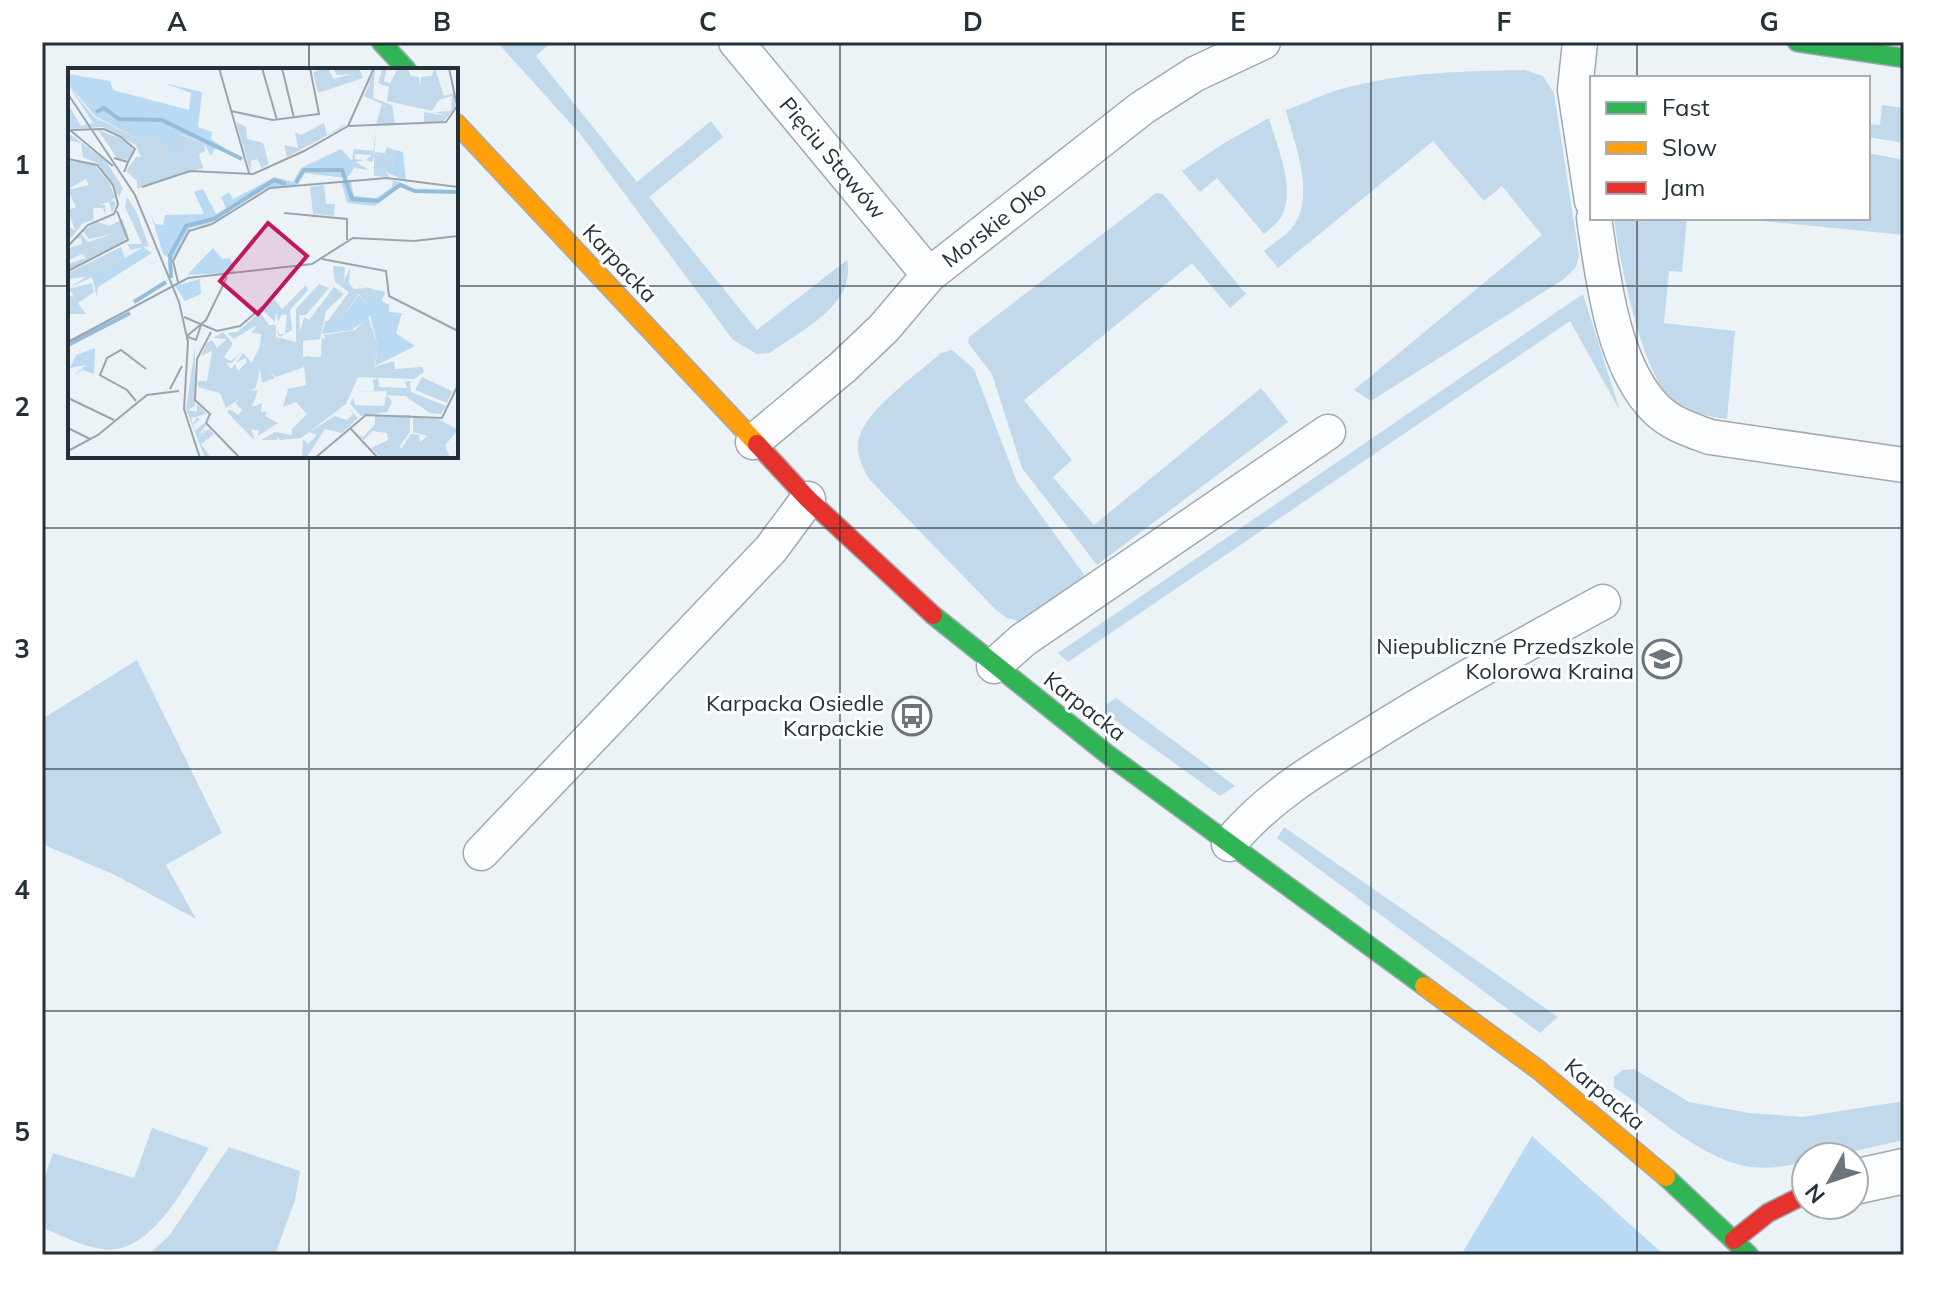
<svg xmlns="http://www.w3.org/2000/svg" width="1946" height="1297" font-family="Mulish,sans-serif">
<rect width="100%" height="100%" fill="#ecf3f7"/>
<!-- green -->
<path fill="#c1d9ea" d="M497 42H552L536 56 637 182 711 121 723 137 649 197 757 330 847 260C857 305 800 331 770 353L757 354 733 340 581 135Z
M1525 70 1543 76 1554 93 1579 255 1576 267 1564 279 1371 401 1354 390 1542 235 1502 186 1484 201 1433 141 1278 268 1264 251C1275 242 1289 234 1296 222 1314 190 1294 143 1286 110 1306 103 1325 93 1345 88 1404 72 1464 71 1525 70Z
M1882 105 1904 108V143L1868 137V124L1880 125Z
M1269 118C1276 144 1294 183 1284 210 1281 221 1272 227 1264 234L1217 178 1200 192 1182 171 1226 142Z
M1868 153 1904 160V235L1732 218H1868Z
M1156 193 1163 194 1246 294 1230 308 1192 263 1024 400 1072 460 1053 477 1094 525 1261 388 1288 422 1097 565 1022 468 992 374 968 343 969 337Z
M1614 218H1687L1682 272 1669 271 1664 323 1735 331 1727 419C1707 416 1685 413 1670 398 1641 370 1619 259 1614 218Z
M1583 294 1620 411 1570 321 1068 662 1058 653Z
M952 350 974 369 1017 482 1085 576 1022 622 1007 618 997 611 869 479C863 468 857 457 858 444 860 413 918 374 941 353Z
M137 660 222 833 166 865 196 919 115 875 42 844V719Z
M1116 698 1235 786 1220 796 1112 718 1105 710 1107 704Z
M1284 827 1558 1017 1540 1033 1277 838Z
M1634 1069 1689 1102 1749 1113 1802 1117 1904 1101V1140L1828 1157H1806V1162C1784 1167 1760 1171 1737 1164 1694 1152 1651 1112 1614 1087V1077L1623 1070Z
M152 1128 209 1148C185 1184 152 1257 101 1249 82 1246 61 1235 42 1228V1184L53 1153 134 1178Z
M229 1147 300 1171 295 1200 275 1255H148L169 1236Z"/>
<!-- forest -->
<path fill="#b9daf2" d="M1532 1136 1664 1255H1461Z"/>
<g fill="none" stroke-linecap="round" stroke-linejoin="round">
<defs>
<path id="lane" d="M736 42 929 275
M1580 42 1575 90 1592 201
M1594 218C1603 277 1612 365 1656 409 1671 424 1691 430 1710 437L1904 465
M753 442 843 367 884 328 929 275 1142 108 1195 74 1263 42
M994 666 1023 640 1328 432
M1229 844C1268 796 1322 765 1374 733 1449 686 1525 644 1603 602
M481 853 771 549 808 499"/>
<path id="street" d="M1854 1182 1904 1171"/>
<path id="fast" d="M381 42 407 70
M1797 42 1904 58
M933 615 1107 754 1424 986
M1666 1177 1749 1255"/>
<path id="slow" d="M456 123 757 444
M1424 986 1540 1071 1666 1177"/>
<path id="jam" d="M757 444 808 499 933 615
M1734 1240 1768 1213 1806 1194"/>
</defs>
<!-- lane casing -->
<use href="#lane" stroke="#a2aab0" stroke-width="37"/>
<!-- street casing -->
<use href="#street" stroke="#a2aab0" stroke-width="47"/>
<!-- fast casing -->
<use href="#fast" stroke="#a2aab0" stroke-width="21"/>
<!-- slow casing -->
<use href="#slow" stroke="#a2aab0" stroke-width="21"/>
<!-- jam casing -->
<use href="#jam" stroke="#a2aab0" stroke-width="21"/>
<!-- lane -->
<use href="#lane" stroke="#fcfdfe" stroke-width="34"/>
<!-- street -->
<use href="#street" stroke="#fcfdfe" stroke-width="44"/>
<!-- fast -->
<use href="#fast" stroke="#30b455" stroke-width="18"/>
<!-- slow -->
<use href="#slow" stroke="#ff9f0a" stroke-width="18"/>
<!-- jam -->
<use href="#jam" stroke="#e5322d" stroke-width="18"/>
</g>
<!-- grid -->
<path fill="none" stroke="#253139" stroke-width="2" stroke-opacity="0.55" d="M309 42V70M575 42V1255M840 42V1255M1106 42V1255M1371 42V1255M1637 42V78M1637 218V1255M42 286H70M456 286H1904M309 456V1255M42 528H1904M42 769H1904M42 1011H1904"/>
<!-- icons -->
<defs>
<symbol id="school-ring" viewBox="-11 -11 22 22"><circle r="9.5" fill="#fff" stroke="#6b757c" stroke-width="1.5"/><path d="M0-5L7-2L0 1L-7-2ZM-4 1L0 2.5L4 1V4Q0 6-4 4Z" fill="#6b757c"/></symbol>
<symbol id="bus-ring" viewBox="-11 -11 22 22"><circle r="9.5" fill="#fff" stroke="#6b757c" stroke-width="1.5"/><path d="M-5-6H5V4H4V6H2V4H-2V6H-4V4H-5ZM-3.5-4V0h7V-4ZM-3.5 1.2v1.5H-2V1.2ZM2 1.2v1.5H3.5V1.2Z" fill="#6b757c"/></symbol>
</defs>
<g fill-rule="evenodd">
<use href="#school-ring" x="1640" y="637" width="44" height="44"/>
<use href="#bus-ring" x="890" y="694" width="44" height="44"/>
</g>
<g text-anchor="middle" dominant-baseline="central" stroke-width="6" stroke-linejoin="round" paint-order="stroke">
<!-- street labels -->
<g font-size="22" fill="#253139" stroke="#fff">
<text transform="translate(833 158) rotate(50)">Pięciu Stawów</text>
<text transform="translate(994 224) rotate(-38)">Morskie Oko</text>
<text transform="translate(620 263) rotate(47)">Karpacka</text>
<text transform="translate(1085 706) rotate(38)">Karpacka</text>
<text transform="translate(1605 1094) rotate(40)">Karpacka</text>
</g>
<!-- poi labels -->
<g font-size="22" fill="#253139" stroke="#fff" text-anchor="end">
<text x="1634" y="646">Niepubliczne Przedszkole<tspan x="1634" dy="25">Kolorowa Kraina</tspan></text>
<text x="884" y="703">Karpacka Osiedle<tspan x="884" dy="25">Karpackie</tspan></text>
</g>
</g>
<!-- overview -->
<g transform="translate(68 68)">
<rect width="390" height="390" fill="#ecf3f7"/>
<path d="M259 0 266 11 283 6 269 7 265 0H291L295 10 250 25 245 4ZM307 0 305 30 324 37 327 57H308L314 36 296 28ZM315 0H319L316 13 322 15 329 2 340 1 343 8 351 9 352 19 353 9 363 8 367 0 376 28 386 25 387 39 375 54 356 55V44L379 48 367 44 383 43 384 28 371 32 364 43 319 33 321 19 310 15ZM0 17 26 49 73 72 93 69 109 91 110 66 136 75 137 83 131 86 135 100 69 121V113L58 103 69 88 73 90 68 77 35 59 0 61V36L13 58 25 55ZM168 54 178 59 179 71 195 75 201 96 194 100 189 91 183 93V105ZM256 55 259 67 279 55 273 60 219 89 216 77 230 80 227 64 233 67ZM30 62 57 72 65 82 60 92 49 90ZM308 62 306 89 307 84 317 85 319 79 326 82 324 98 311 97 322 109 306 108V89L304 94 298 92 304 87 287 86V91L296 92 288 94 301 102 287 100 284 93 286 81 305 83ZM0 65 38 93 55 120 51 129 29 95 15 89 13 75 0 72ZM0 93 25 95 42 116 47 130 43 132 48 135 44 145 41 134 32 137H37L38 148 35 140H25L26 152 15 155 2 171 0 159 7 162 0 142 8 139 0 122 21 117 18 111 0 121ZM256 117 258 136H267L266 148 245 146 242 119ZM59 129 69 145 81 178 63 182 59 176H74L57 139ZM54 151 60 167 53 176 0 202V196L18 190 14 186 1 192V180L14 176 13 170 7 171 13 166 20 174 45 166 21 171 15 163 29 154 42 158ZM49 181 51 197 0 220 18 209 0 211V205ZM265 198 277 199 276 214 282 199 281 215 286 221 299 220 289 217 309 222 298 236 291 226 272 252 259 254 281 224 267 214ZM24 215 26 224 10 235 18 246H1L0 229 6 227 0 221ZM251 216 261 220 238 247H231L232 264 236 249 241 252 266 219 276 226 258 243 252 271 235 273V289L242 288 240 274 242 289H253L254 269 257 272 256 267 287 262 300 248 310 279 306 299 326 293 327 301 354 299 356 304 346 311 290 309 278 336 233 370 212 372 208 367 210 372H193L207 364 224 367V361L239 346 228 334 215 339 220 321 238 317 236 299 208 309 201 303 207 310 194 315 192 300 188 319 158 340 152 325 130 319V313H139L144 283 133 288 139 275 144 272 149 280 159 271 145 270 155 264 165 276 156 289 163 293 173 284 164 295H158L163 301 167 296 170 303 179 294 177 290 168 295 175 285 184 295 192 278 193 266 183 265 189 257 166 271 159 265 169 264 192 244 201 257H208V269L228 274V241ZM238 217 240 222 222 242 224 262 212 269 210 267 209 258 211 266H217L219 247 214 246 210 254 208 243 207 254 194 242 206 231 214 241ZM127 278V338L120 342 129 344V336L139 346 123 350 125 356 129 349 132 351 125 357 127 363 136 355 138 357 131 367 140 360 131 370 141 361 146 366 133 376 143 390H137L118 341ZM354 309 384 323 379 335 347 322ZM310 310 311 319 339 320 337 314 342 313 343 324 378 338 373 346 362 345 337 328 319 327 324 334 319 344 293 348 282 336 285 329 287 337 316 338 319 323 288 324 306 323 305 312ZM190 322 184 339 194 335 193 344 199 343 197 348 210 355 190 368 191 363 183 361 187 373 159 344 162 341 170 347 174 342 167 335 180 323ZM279 338 290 350 274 365 257 361 239 389 234 388 235 371 240 376 249 367 241 364 267 348 279 352 285 346ZM342 347V364L332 378 333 381 343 366 351 367 352 374 359 368 345 364V350L370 351 390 362 377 377 382 390H313L303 380 320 372 319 365 304 363 296 372 290 366 295 369 307 356V348Z" fill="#c1d9ea"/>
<path d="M0 6 42 13 45 22 121 42 123 25 96 15 134 24 130 59 144 64 143 71 176 93 148 79 143 88 136 75 112 66 109 91 93 69 73 72 27 48 0 16ZM273 81 288 97 279 110 235 105 229 117 199 120 140 156 123 160 104 192 95 186 83 147 87 156 95 157 97 147 136 146 126 124 135 121 148 146 158 140 153 129 161 124 165 131 207 109 225 114 233 100ZM326 82 335 84 338 113 311 101V96L324 98ZM325 112 342 118 329 120 307 138 279 135 273 113 283 114 286 128 308 130 324 119ZM53 179 57 190 75 179 84 185 30 219 29 229 24 209 51 197 49 181ZM145 180 154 191 162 190 167 205 119 207ZM132 211 133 226 117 233 107 218ZM309 222 317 224 314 233 321 237V244L334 245 328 265 347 278 307 298 310 279 302 248 284 262 254 266 257 253 272 252 291 227 298 236ZM27 280 26 306 15 302 6 307 18 297 2 300 8 287Z" fill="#b9daf2"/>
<path fill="none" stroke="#95bcd8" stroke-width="4" d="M28 44 36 40 51 51 94 52 174 91M228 115 236 102H274L284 131 310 133 332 117 347 123 390 124M103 210 102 187 118 158 146 151 206 112 218 116M66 234 98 214M0 277 62 245"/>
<path fill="none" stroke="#9ca5ab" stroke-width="2" d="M49 0H97M151 0 181 105M194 0 209 52M214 0 226 50M0 26 67 127 111 234 120 274 116 341 132 390M163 43 205 52 251 46 242 0M280 58 378 54 389 38 381 0M2 62 45 98M3 62 36 61 53 69 67 81 60 94M46 90 60 94 56 104M0 91 29 97 45 117 50 136 46 146 20 157 0 178M74 119 122 103 185 106 236 83 280 58 306 0M216 145 279 151V172M254 191 318 203 321 228 390 263M0 203 60 172 49 143M110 214 105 193 121 163 144 156 202 120 319 110 390 119M116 249 149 263 172 258 199 235M143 264 129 291 127 332 142 346 138 355 172 390M119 268 138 252 159 209M120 269 128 272 133 257M0 274 120 210 244 196 285 170 346 173 390 168M102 321 114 298M0 330 46 352M68 333 59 322 32 307 39 290 53 282 78 301M0 360 22 371M282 360 310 390M0 383 30 367 79 327 111 323M175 390H202M247 390 298 347 374 350 390 317"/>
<path fill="#c2185b" fill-opacity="0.15" stroke="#c2185b" stroke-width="4" d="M200 155 239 188 190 246 152 213Z"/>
<rect width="390" height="390" fill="none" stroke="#253139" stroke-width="4"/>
</g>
<!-- border -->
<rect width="1946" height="1297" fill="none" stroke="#ffffff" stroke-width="88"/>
<!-- legend -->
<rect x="1590" y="76" width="280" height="144" fill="#ffffff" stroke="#a8adb0" stroke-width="2"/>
<rect x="1606" y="102" width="40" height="12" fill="#30b455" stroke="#a8adb0" stroke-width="2"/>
<text x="1662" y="116" font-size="24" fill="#253139">Fast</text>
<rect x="1606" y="142" width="40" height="12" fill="#ff9f0a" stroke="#a8adb0" stroke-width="2"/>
<text x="1662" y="156" font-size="24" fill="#253139">Slow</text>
<rect x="1606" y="182" width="40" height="12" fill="#e5322d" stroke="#a8adb0" stroke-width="2"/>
<text x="1662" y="196" font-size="24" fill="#253139">Jam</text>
<!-- north arrow -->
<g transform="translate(1830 1181) rotate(230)"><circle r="38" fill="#ffffff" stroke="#a8adb0" stroke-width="2"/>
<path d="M0-6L14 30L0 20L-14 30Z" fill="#6b757c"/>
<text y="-12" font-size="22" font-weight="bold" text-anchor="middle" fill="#253139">N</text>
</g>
<rect x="44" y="44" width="1858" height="1209" fill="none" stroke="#253139" stroke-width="3"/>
<g font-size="26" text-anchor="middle" font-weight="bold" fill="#253139">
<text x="177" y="31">A</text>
<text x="442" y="31">B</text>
<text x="708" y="31">C</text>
<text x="973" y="31">D</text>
<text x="1238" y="31">E</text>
<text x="1504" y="31">F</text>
<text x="1769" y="31">G</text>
<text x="22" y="174">1</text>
<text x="22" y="416">2</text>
<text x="22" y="658">3</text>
<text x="22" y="899">4</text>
<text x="22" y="1141">5</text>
</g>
</svg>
